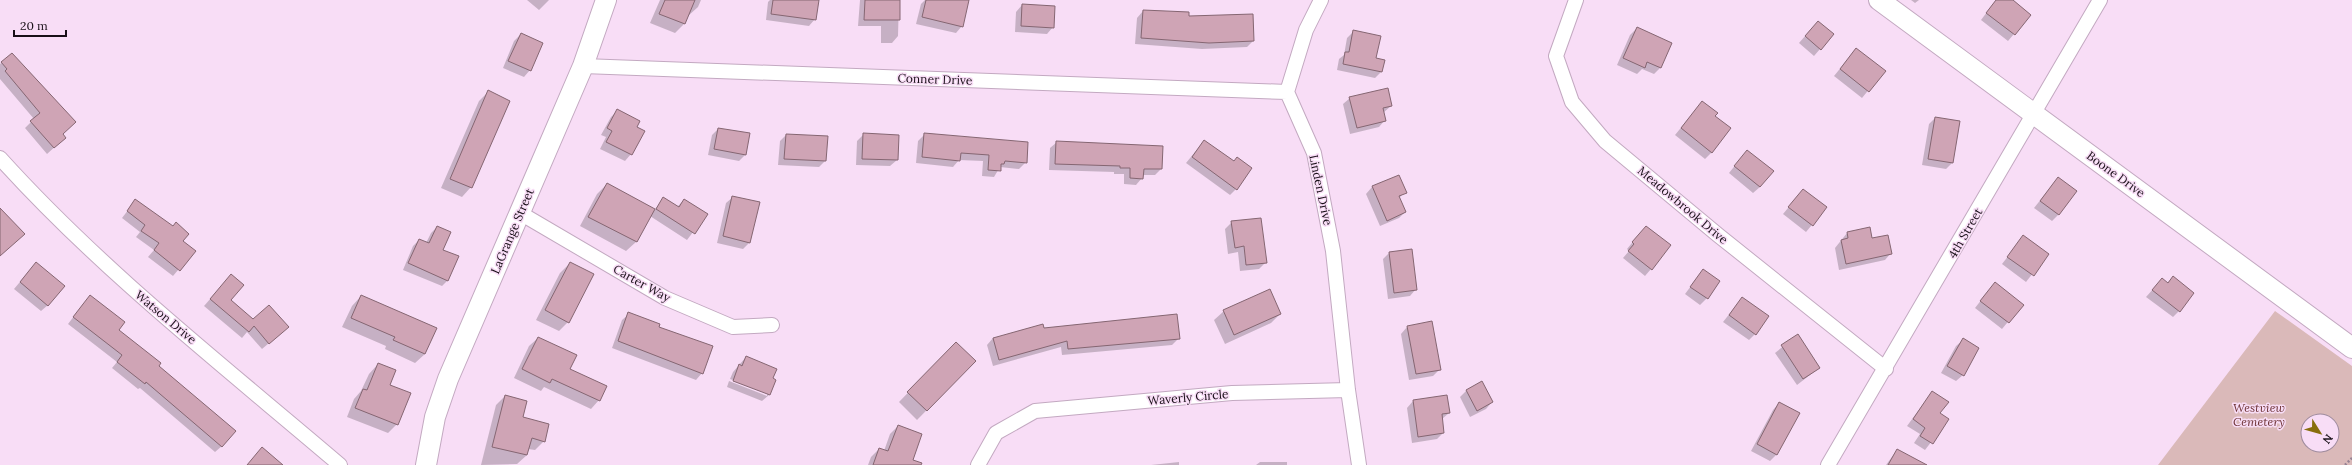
<svg xmlns="http://www.w3.org/2000/svg" width="2352" height="465" font-family="Lora,serif">
<rect width="100%" height="100%" fill="#f8ddf6"/>
<!-- green -->
<path fill="#dab9b9" fill-rule="evenodd" d="M2275 311 2352 366V465H2158ZM2308 421H2332V445H2308Z"/>
<!-- shadow -->
<path fill="#0003" d="M527 0H549L539 10Z
M660 0H701L698 7 688 16 684 24 675 33 650 23Z
M770 0H818L815 19 809 26 766 20 768 2Z
M860 0H899L898 36 892 43H881V26H858Z
M925 0H968L962 26 956 33 916 24 921 4Z
M1911 0H1919L1915 3Z
M1996 0H2012L2030 15 2008 41 1981 20Z
M1022 5 1053 27 1047 34 1015 32 1016 12Z
M1143 11 1188 17 1253 41 1247 47 1202 49 1135 44 1137 18Z
M1637 28 1660 68 1654 74 1642 69 1637 74 1617 65 1630 35Z
M1812 28 1833 34 1814 56 1799 43Z
M1354 31 1375 59 1381 72 1375 78 1337 70 1339 59 1344 55 1347 38Z
M521 34 530 70 524 77 503 68 514 41Z
M1856 49 1884 71 1862 98 1834 76Z
M12 54 62 134 58 144 47 154 25 128 34 119 0 79V64Z
M488 92 471 187 462 197 441 188 479 101Z
M1350 98 1391 106 1383 113 1385 120 1379 127 1350 134 1343 104Z
M1702 102 1714 116 1712 152 1705 159 1675 135Z
M617 111 631 154 625 161 600 149 606 137 601 135 611 117Z
M1935 118 1959 122 1952 163 1946 169 1922 165 1929 124Z
M718 129 746 154 739 161 708 155 712 135Z
M864 134 897 160 890 166 856 165 857 141Z
M925 134 1026 162 1019 169 1000 167 994 177 982 176 983 161 959 160 953 167 916 163 918 141Z
M786 135 825 161 819 167 778 165 780 141Z
M1204 141 1236 189 1230 195 1186 163Z
M1057 142 1161 169 1155 175H1143L1142 178 1136 185 1124 184V174H1114V172L1049 170 1050 148Z
M1741 158 1760 187 1753 193 1729 173Z
M1398 176 1405 192 1399 198 1405 212 1399 218 1380 226 1366 194 1372 187Z
M2058 178V215L2052 221 2034 208Z
M607 184 654 210 664 199 677 207 684 200 706 215 687 240 650 216 636 242 626 251 580 226 597 194Z
M1803 190 1826 208 1806 232 1783 214Z
M733 197 749 243 743 249 717 243 726 203Z
M135 201 194 251 173 276 148 257 154 250 136 237 140 232 122 218Z
M1232 222 1266 262 1259 269 1240 271 1238 252 1228 254 1225 229Z
M437 227 448 280 442 286 403 270 413 246 419 240 426 243 431 233Z
M1640 233 1651 269 1645 276 1623 258 1629 251 1627 249Z
M1847 233 1872 239 1891 253 1885 260 1839 270 1835 248Z
M2023 237 2048 254 2026 282 2002 264Z
M1389 253 1416 289 1410 296 1388 299 1383 259Z
M570 263 568 322 559 331 536 320 560 273Z
M30 270 48 305 41 311 14 289Z
M1703 270 1707 298 1700 305 1685 294Z
M2173 277 2179 311 2173 317 2146 297 2162 279 2167 283Z
M225 282 230 300 253 320 281 333 262 349 247 332 242 338 204 306Z
M1989 290 2022 305 2002 329 1975 308Z
M361 296 425 354 415 363 385 349 386 346 342 327 352 306Z
M1742 298 1755 334 1749 340 1723 322Z
M84 303 158 366 222 446 215 452 140 388 138 389 112 368 117 362 68 324Z
M1224 311 1280 314 1271 323 1225 344 1214 320Z
M629 314 702 373 696 380 612 348 622 320Z
M1407 327 1440 369 1433 376 1409 380 1401 334Z
M1043 329 1179 338 1172 345 1062 355 1061 347 993 366 987 345 993 338Z
M1797 335 1819 368 1797 385 1775 353Z
M538 338 599 400 591 409 544 387 541 391 514 378 529 346Z
M1963 340V375L1956 381 1941 373 1956 346Z
M956 343 975 361 917 420 899 402Z
M746 357 775 380 769 395 762 401 727 387 729 381 767 396V393L730 379 733 372Z
M378 364 389 385 397 424 388 433 347 417 354 399 361 391 369 374Z
M1482 383 1492 402 1486 409 1470 417 1460 397 1466 391Z
M1932 392 1939 414 1948 420 1925 450 1914 443 1920 434 1907 426Z
M505 396 522 418 544 441 535 450 528 449 527 455 517 464 481 465 496 405Z
M1413 401 1449 413 1442 419 1443 433 1437 439 1412 443 1407 408Z
M1779 403 1798 413 1776 455 1770 461 1751 451 1773 410Z
M898 426 910 465H868L871 457 879 449 884 451 890 434Z
M1897 450 1914 465H1886Z
M1179 462V465H1151Z
M1260 462H1287V465H1256Z"/>
<!-- building -->
<path fill="#cfa4b5" stroke="#856672" d="M665 0H695L685 24 659 14Z
M773 0H819L816 20 771 14Z
M865 0H900V20H864Z
M926 0H969L963 27 922 17Z
M1996 0H2013L2031 15 2015 35 1986 13Z
M1022 4 1055 6 1054 28 1021 26Z
M1143 10 1189 12V16L1253 14 1254 41 1209 43 1141 38Z
M1818 21 1834 34 1821 50 1805 36Z
M1637 27 1672 43 1661 68 1647 62 1645 68 1623 58Z
M1353 30 1381 36 1376 58 1385 60 1382 72 1343 64 1345 52H1349Z
M521 33 543 43 531 71 508 61Z
M1856 48 1886 71 1869 92 1840 69Z
M12 53 76 122 63 134 66 138 54 148 30 121 40 113 5 71 7 69 1 62Z
M1388 88 1392 106 1383 108 1386 121 1357 128 1349 97Z
M488 90 510 101 472 188 450 179Z
M1702 101 1718 113 1715 116 1731 128 1712 153 1681 128Z
M617 109 640 121 637 127 645 131 632 155 606 142 612 131 607 128Z
M1935 117 1960 121 1953 163 1928 159Z
M718 128 750 133 746 155 714 149Z
M863 133 899 135 898 160 862 159Z
M924 133 1028 142 1027 163 1005 161 1004 164H1001V171L988 170 989 155 961 153 960 161 922 157Z
M786 134 828 136 826 161 784 159Z
M1204 140 1234 161 1237 157 1252 168 1237 190 1192 157Z
M1056 141 1163 146 1162 169H1144L1143 179 1130 178V168H1120V166L1055 164Z
M1747 150 1774 171 1760 187 1734 166Z
M1399 175 1407 193 1399 196 1406 212 1387 221 1372 186Z
M2058 177 2077 191 2059 215 2040 201Z
M607 183 655 209 637 242 588 217Z
M1803 189 1827 207 1813 226 1788 207Z
M732 196 760 202 750 243 723 236Z
M663 197 679 207 684 199 708 214 695 234 656 209Z
M135 199 173 226 176 222 189 234 183 241 196 251 180 271 154 250 159 243 141 231 145 225 127 211Z
M0 208 25 234 0 256Z
M1261 218 1267 263 1246 265 1244 246 1235 248 1231 221Z
M437 226 451 232 443 250 459 256 448 281 408 263 419 239 429 243Z
M1646 226 1671 245 1652 270 1628 251 1634 244 1632 242Z
M1870 227 1872 238 1888 235 1892 254 1846 264 1841 240 1848 238 1847 232Z
M2023 235 2049 254 2034 276 2007 257Z
M1412 249 1417 290 1394 293 1389 252Z
M36 262 65 286 48 306 20 282Z
M570 262 594 274 569 323 545 310Z
M1703 269 1720 281 1708 299 1690 287Z
M231 274 244 285 231 300 253 319 269 305 289 327 269 344 254 326 249 332 210 299Z
M2173 276 2194 293 2180 312 2152 290 2162 278 2168 283Z
M1995 282 2024 305 2009 323 1980 301Z
M1270 289 1281 314 1234 335 1223 310Z
M90 295 125 322 119 330 161 363 159 366 236 431 222 447 146 382 145 384 117 362 122 355 73 317Z
M361 295 437 328 425 354 393 340 395 337 351 318Z
M1742 297 1769 316 1756 335 1729 315Z
M628 312 660 324 659 327 713 346 703 374 618 341Z
M1177 314 1180 339 1068 349 1067 341 999 360 993 338 1043 324 1044 328Z
M1432 321 1441 370 1416 374 1407 326Z
M1798 334 1820 368 1803 379 1781 345Z
M538 337 577 355 570 369 607 386 600 401 552 379 550 383 522 369Z
M1963 338 1979 348 1964 376 1947 366Z
M956 342 976 361 927 411 907 392Z
M746 356 777 369 773 378 776 380 770 395 733 381 739 364 742 366Z
M378 363 396 370 390 385 411 393 398 425 355 408 363 389 367 390Z
M1482 381 1493 402 1477 411 1466 390Z
M1932 391 1949 402 1940 413 1949 419 1933 444 1920 436 1925 428 1913 419Z
M505 395 527 401 523 417 549 424 545 442 532 438 527 455 492 447Z
M1447 395 1450 413 1442 414 1444 433 1418 437 1413 400Z
M1779 402 1800 413 1777 455 1757 444Z
M898 425 922 434 913 460 922 463 921 465H873L879 448 888 451Z
M262 447 283 465H247Z
M1897 449 1927 465H1888Z"/>
<g fill="none" stroke-linecap="round" stroke-linejoin="round">
<defs>
<path id="street" d="M1321 0 1306 30 1287 92 1314 153 1333 251 1348 390 1359 465
M1576 0 1556 56 1572 102 1605 141 1718 235 1886 369
M583 66 1287 92
M0 158C103 272 224 366 340 465
M520 213 665 298 733 327 772 325
M978 465 996 433 1035 411 1232 393 1348 390
M1828 465 2100 0"/>
<path id="secondary" d="M1879 0 2352 348
M426 465 435 417 448 379 583 66 606 0"/>
</defs>
<!-- street casing -->
<use href="#street" stroke="#c3a9c1" stroke-width="16"/>
<!-- secondary casing -->
<use href="#secondary" stroke="#c3a9c1" stroke-width="22"/>
<!-- path -->
<path stroke="#968394" stroke-width="2.5" stroke-dasharray="2 2" stroke-linecap="butt" d="M2345 465 2352 458"/>
<!-- street -->
<use href="#street" stroke="#fff" stroke-width="14"/>
<!-- secondary -->
<use href="#secondary" stroke="#fff" stroke-width="20"/>
</g>
<g text-anchor="middle" dominant-baseline="central" stroke-width="3" stroke-linejoin="round" paint-order="stroke">
<!-- street labels -->
<g font-size="12" fill="#180f17" stroke="#f8ddf6">
<text transform="translate(935 79) rotate(2)">Conner Drive</text>
<text transform="translate(2116 174) rotate(36)">Boone Drive</text>
<text transform="translate(1321 190) rotate(78)">Linden Drive</text>
<text transform="translate(1683 205) rotate(40)">Meadowbrook Drive</text>
<text transform="translate(512 231) rotate(-67)">LaGrange Street</text>
<text transform="translate(1965 233) rotate(-60)">4th Street</text>
<text transform="translate(642 283) rotate(29)">Carter Way</text>
<text transform="translate(166 317) rotate(40)">Watson Drive</text>
<text transform="translate(1188 397) rotate(-5)">Waverly Circle</text>
</g>
<!-- park labels -->
<g font-size="12" font-style="italic" fill="#6d3235" stroke="#f8ddf6">
<text x="2259" y="407">Westview<tspan x="2259" dy="14">Cemetery</tspan></text>
</g>
</g>
<!-- north arrow -->
<g transform="translate(2320 433) rotate(127)"><circle r="19" fill="#f8ddf6" stroke="#9e8b9d"/>
<path d="M0-3L7 15L0 10L-7 15Z" fill="#886e0d"/>
<text y="-6" font-size="11" font-weight="bold" text-anchor="middle" fill="#180f17">N</text>
</g>
<!-- scale -->
<path d="M14 30v6h52v-6" fill="none" stroke="#180f17" stroke-width="2"/>
<text x="20" y="30" font-size="12" fill="#180f17" stroke="#f8ddf6" stroke-width="3" paint-order="stroke">20 m</text>
</svg>
